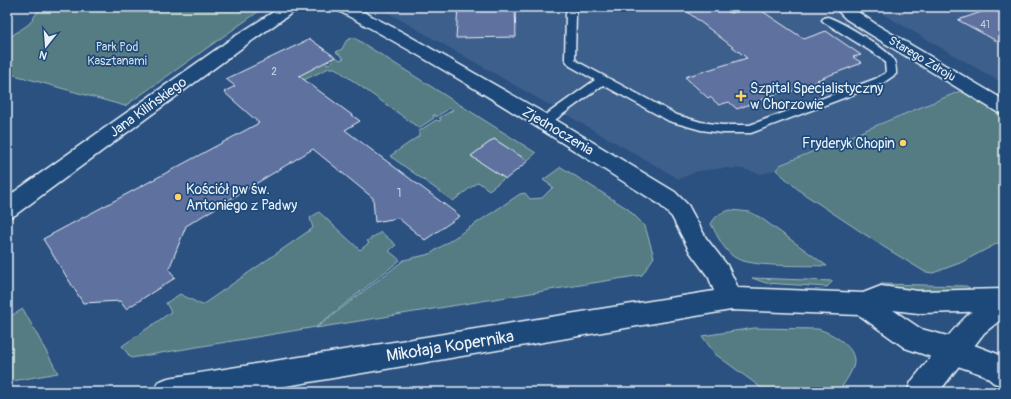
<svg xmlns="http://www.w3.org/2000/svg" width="1011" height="399" font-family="Pangolin,sans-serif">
<rect width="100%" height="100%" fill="#2b5181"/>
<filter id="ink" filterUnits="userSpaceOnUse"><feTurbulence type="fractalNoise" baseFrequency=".025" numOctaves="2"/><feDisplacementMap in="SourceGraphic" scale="8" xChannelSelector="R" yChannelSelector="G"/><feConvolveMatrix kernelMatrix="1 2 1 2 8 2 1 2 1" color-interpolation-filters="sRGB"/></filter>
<g filter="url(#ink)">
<!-- built -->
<path fill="#3e5e8c" d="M378 7H834L842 16 963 90 780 165 776 170 761 174 743 169 724 168 698 171 679 179Z
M897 7H1004V84L881 13Z"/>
<!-- green -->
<path fill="#547c83" stroke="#9eb6be" d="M41 7H265L125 106 7 73V39L29 24Z
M353 37 536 153 527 161 494 139 471 156 505 178 489 190 478 182 453 201 390 156 419 136V131L436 120 440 121 441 119 439 118 453 110 450 108 436 117 435 115H433L434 118 419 128 335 68H329L287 88 295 78 324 62 328 64 333 61 331 59 336 57 340 60 344 58 336 52 342 49 346 41Z
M963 90 1004 116V240L960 263 933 273 925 272 884 247 801 192 776 170 780 165Z
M561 167 628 209 645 226 654 257 642 275 316 328 404 260 430 254 520 194 525 193 530 199 542 198 553 187 543 180Z
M731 210 750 212 761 218 827 266C806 265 750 268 734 257 723 249 717 235 711 224 716 215 721 212 731 210Z
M319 212 360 250 369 243 367 241 381 232 396 245 389 251 400 260 316 327 131 358 122 346 171 312 166 303 180 294 202 305 313 228 310 218Z
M752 278 833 281 827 287 766 283Z
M881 284 966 286 970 288C942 296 910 290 882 289Z
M23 309 58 373 7 382V318Z
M754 328 818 329C832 333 860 348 853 367 850 376 843 384 839 392H767L715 354 702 336Z"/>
<!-- building -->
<path fill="#5f719f" stroke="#e8f1f8" d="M458 7H515L516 37 456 38Z
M681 7H721L730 13 756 7 804 39 826 31 861 55 853 57 862 63 817 80 819 81 790 92 787 90 737 109 729 102 719 105 710 97 708 98 685 77 747 58Z
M996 7H1004V45L958 20Z
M310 39 335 57 299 76 360 121 345 130 460 216 425 240 398 218 375 222 373 198 313 149 186 226 169 269 175 278 126 309 120 301 83 303 43 239 259 123 224 92 235 86 226 79Z
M494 139 528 161 506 179 471 156Z"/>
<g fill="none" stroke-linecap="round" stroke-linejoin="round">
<defs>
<path id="lane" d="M571 9 576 12 575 59 578 62 677 115 701 122 722 125H750L875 79 886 73 885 62 880 57 824 22 822 20 824 18 827 17C839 20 886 48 893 59 896 64 896 69 896 74L883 83 751 133H722L701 130 669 121 603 85 548 125H540L538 122 540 119 595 80 570 66 565 59 566 12Z"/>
<path id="street" d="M281 7H299L296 10 243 47 15 215 7 218V197L231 39Z
M334 7H354L402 32 551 117 675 192 688 205 706 238 727 265 738 288 863 293 881 286 918 291 1004 289V311L918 313 893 310 921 329 955 338 1003 356 1004 386 994 383 984 375 905 348 859 315 731 310 251 392H154L158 382 168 378 714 291 709 278 690 252 672 217 659 204C553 137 448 69 337 10Z
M834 7H851L877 25 1004 100V114L997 112 865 31 846 19Z"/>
<path id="secondary" d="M1004 291V317L984 333 939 392H907L911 382C935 353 968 304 1004 291Z"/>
</defs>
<!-- lane casing -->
<use href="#lane" stroke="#e8f1f8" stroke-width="3"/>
<!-- street casing -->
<use href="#street" stroke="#e8f1f8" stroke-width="3"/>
<!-- secondary casing -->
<use href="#secondary" stroke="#e8f1f8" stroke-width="3"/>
<!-- lane -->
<use href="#lane" fill="#1f4a7a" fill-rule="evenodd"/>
<!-- street -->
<use href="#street" fill="#1f4a7a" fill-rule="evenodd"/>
<!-- secondary -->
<use href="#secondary" fill="#1f4a7a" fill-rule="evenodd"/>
</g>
</g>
<!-- markers -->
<g fill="#ffd166" stroke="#1f4a7a" stroke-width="1.5">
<path d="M739 90h4v4h4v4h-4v4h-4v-4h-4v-4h4z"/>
<circle cx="903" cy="143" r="4"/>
<circle cx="178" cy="197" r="4"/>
</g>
<g text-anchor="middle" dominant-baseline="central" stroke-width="3.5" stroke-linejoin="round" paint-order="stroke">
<!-- far-number labels -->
<g font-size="10" fill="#c6d1e2">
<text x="985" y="25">41</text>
<text x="274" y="72">2</text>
</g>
<!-- far-park labels -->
<g font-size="12" fill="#d2dfe6" stroke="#1f4a7a">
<text x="117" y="47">Park Pod<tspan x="117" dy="14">Kasztanami</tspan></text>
</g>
<!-- far-street labels -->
<g font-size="12" fill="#e8f1f8" stroke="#1f4a7a">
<text transform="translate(922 59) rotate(31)">Starego Zdroju</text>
</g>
<!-- number labels -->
<g font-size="12" fill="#c6d1e2">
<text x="399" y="193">1</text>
</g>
<!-- poi labels -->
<g font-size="14" fill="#e8f1f8" stroke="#1f4a7a" text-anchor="start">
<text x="750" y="88">Szpital Specjalistyczny<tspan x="750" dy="16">w Chorzowie</tspan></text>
<text x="895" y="143" text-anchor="end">Fryderyk Chopin</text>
<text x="186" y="189">Kościół pw św.<tspan x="186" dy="16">Antoniego z Padwy</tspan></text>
</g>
<!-- street labels -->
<g font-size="14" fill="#e8f1f8" stroke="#1f4a7a">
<text transform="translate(148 107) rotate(-36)">Jana Kilińskiego</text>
<text transform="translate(558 131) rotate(31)">Zjednoczenia</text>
</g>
<!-- near-street labels -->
<g font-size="17" fill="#e8f1f8" stroke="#1f4a7a">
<text transform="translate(450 346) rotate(-9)">Mikołaja Kopernika</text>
</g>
</g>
<!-- margin -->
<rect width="1011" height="399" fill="none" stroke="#1f4a7a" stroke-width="24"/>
<rect x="12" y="12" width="987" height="375" fill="none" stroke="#e8f1f8" stroke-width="1.5" filter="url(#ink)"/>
<!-- north arrow -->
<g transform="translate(46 46) rotate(197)" stroke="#1f4a7a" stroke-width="3" paint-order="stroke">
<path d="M0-3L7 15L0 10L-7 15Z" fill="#e8f1f8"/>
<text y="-6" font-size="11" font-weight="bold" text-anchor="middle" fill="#e8f1f8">N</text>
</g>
</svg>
